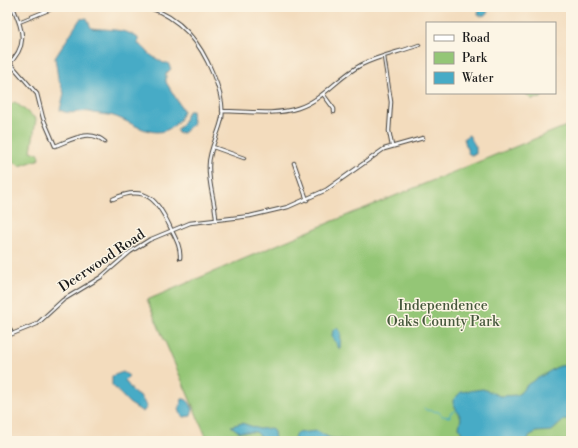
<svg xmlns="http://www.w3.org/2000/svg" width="578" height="448" font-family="'Libre Bodoni',serif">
<rect width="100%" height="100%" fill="#fcf5e5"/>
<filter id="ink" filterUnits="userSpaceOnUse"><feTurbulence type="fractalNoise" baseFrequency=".025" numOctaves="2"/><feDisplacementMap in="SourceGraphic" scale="8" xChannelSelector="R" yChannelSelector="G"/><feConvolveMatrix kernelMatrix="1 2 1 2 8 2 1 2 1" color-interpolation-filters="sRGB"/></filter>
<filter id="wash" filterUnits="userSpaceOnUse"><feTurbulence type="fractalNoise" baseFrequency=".012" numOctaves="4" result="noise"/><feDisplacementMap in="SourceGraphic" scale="16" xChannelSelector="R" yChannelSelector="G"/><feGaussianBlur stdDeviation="0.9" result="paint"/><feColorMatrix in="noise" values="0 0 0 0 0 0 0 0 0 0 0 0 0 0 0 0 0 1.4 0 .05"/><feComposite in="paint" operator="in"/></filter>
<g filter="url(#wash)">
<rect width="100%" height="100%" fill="#f3dcbd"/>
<!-- green -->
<path fill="#94c676" stroke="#587149" d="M525 93H544L541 98 531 99Z
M15 102 36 119 31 151 39 154 40 159 20 166 7 158V106Z
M571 124V441H208L147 300 326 224Z"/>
<!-- water -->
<path fill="#47abc6" stroke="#326471" d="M479 7H488L489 9 486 15 480 16 478 15Z
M87 18 91 28C105 30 126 28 138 38V44C144 46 147 52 152 56 156 59 159 59 163 63H168L171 69 166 74V82L183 110C182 117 178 123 172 127 151 142 128 118 109 115 102 114 96 114 90 112 80 110 70 116 60 110L64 93 58 78 55 58 80 19Z
M188 111H192L193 124 183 133H178L177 130 183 123Z
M469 135 476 147V154L471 155 468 153 464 138Z
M337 328 341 332 340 350 332 336 333 330Z
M571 365V418L564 420 552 431 536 432 529 436 528 441H465L459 427 461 418 453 403V400L461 392 483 389 500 396 518 395 528 384 555 368 560 366Z
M123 372 129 376 125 380 126 382 135 394 141 397 147 407 143 412 129 403 112 385V376Z
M182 399C188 398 191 405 193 410L191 416 184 417 181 415 179 409Z
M242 423 259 429 271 428 274 432 275 439 265 441 256 432H239L231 426Z
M317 431 330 438 354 441H293L296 433Z"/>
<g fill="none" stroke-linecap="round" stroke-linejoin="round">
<!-- stream -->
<path stroke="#47abc6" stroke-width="1" d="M424 408 426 410 439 412 442 416 450 417V413L457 410
M459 441 465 440"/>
</g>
</g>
<g filter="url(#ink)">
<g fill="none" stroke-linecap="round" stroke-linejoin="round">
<defs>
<path id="street" d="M148 7C181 18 200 42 213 74 219 88 224 103 222 118 219 134 209 149 209 165 208 183 215 201 216 219
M19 22 56 7
M384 57 391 102 389 131 392 146
M10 63 37 94 43 118 55 146C71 140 90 128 105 142
M7 66C29 45 23 32 13 7
M323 94 334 109V112
M222 111C246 111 274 116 298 108 323 100 338 77 361 65 378 56 400 52 419 45
M213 147 244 158
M294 163 307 200
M113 199C147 183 159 202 172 231 176 239 181 248 180 258
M7 323 12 334
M7 336 37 324 63 300 101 277 130 252 149 240 190 223 250 216 288 207 326 190 384 149 423 138"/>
</defs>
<!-- street casing -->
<use href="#street" stroke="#3c3934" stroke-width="4.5"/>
<!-- street -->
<use href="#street" stroke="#fff" stroke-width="2.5"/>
</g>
</g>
<g text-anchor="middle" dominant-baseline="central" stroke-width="3" stroke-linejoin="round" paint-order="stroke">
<!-- street labels -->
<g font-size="14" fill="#1c1c1c" stroke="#fcf5e5">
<text transform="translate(102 261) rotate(-34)">Deerwood Road</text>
</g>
<!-- park labels -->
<g font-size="14" fill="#46583c" stroke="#fcf5e5">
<text x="443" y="306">Independence<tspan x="443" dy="16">Oaks County Park</tspan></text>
</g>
</g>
<!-- margin -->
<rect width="578" height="448" fill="none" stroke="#fcf5e5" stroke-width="24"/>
<!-- legend -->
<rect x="426" y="22" width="130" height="72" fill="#fcf5e5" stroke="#a29e95"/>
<rect x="434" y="35" width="20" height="6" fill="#ffffff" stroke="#a29e95"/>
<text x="462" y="42" font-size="12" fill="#1c1c1c">Road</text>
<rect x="434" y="52" width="20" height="12" fill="#94c676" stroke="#a29e95"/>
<text x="462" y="62" font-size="12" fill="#1c1c1c">Park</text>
<rect x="434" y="72" width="20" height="12" fill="#47abc6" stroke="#a29e95"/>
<text x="462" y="82" font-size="12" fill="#1c1c1c">Water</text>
</svg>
